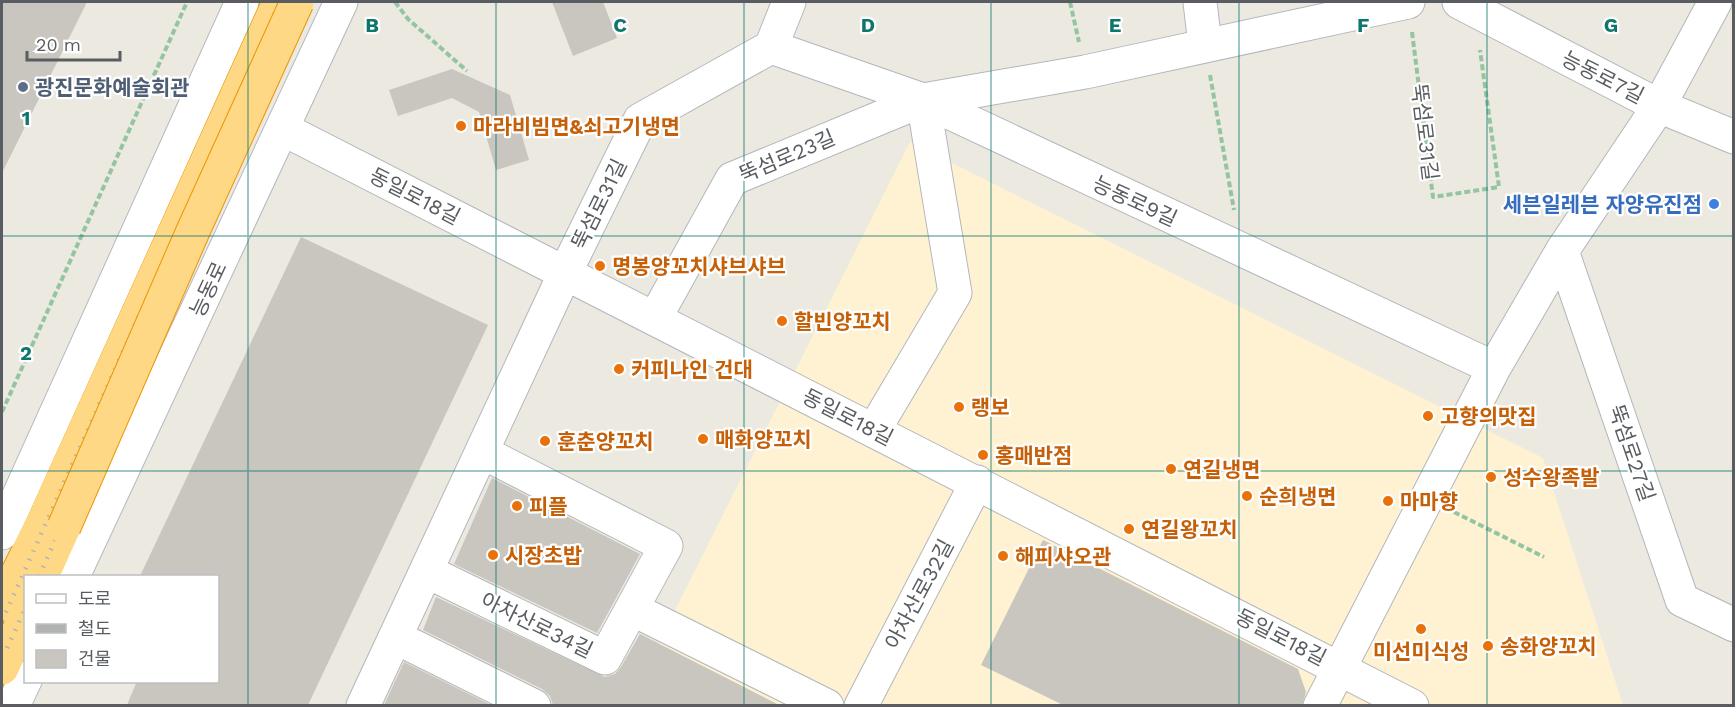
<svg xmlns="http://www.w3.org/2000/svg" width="1735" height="707" font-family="'Work Sans','Noto Sans KR',sans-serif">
<rect width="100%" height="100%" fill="#ece9e0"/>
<!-- commercial -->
<path fill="#fef2d3" d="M910 142 1543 458 1623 705 627 706Z"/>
<!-- building -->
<path fill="#c9c5bf" d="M2 2H87L2 173Z
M552 2H603L617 38 573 56Z
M452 69 510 95 529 160 496 170 479 112 452 98 398 116 389 90Z
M301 237 488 325 308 705H127L137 681H218V576H140Z
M492 478 640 554 597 633 454 564Z
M1043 540 1298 669 1306 692 1302 705H1063L981 665Z
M436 597 605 677 615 674 621 667 640 634 779 705H553L550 696 542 689 423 630Z
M404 662 491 705H384Z"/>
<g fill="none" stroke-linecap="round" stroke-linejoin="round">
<defs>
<path id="street" d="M1200 2 1205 45
M1459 2 1659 106 1734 137
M771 47 923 100 1494 368
M283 129 1412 706
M1562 251 1682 600 1734 625
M655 318 732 179 923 100 1085 72 1408 2
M874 430 955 293 923 100
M426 571 605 658 666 546 482 452
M632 609 827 706
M395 637 534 706
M363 706 565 273 640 120 771 47 789 2
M861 706 977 482
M1320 706 1494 368 1562 251 1659 106 1715 2"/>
<path id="secondary" d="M2 533 242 2
M73 576 341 2
M13 706 26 678"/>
<path id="highway" d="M42 576 64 527
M2 605 45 518 279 2
M2 668 26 614"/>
</defs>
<!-- street casing -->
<use href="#street" stroke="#b3b6bb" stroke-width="35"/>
<!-- secondary casing -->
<use href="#secondary" stroke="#b4b8bd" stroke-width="35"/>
<!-- highway casing -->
<use href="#highway" stroke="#ec9500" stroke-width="35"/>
<!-- path -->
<path stroke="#94c5a0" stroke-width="4" stroke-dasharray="6 3" stroke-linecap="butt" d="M395 2 408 19 467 71
M1070 2 1079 42
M1412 32 1433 197 1499 187 1480 50
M1210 75 1234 210
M2 412 187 2
M1454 512 1544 557"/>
<!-- street -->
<use href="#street" stroke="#fff" stroke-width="33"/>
<!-- secondary -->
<use href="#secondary" stroke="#fff" stroke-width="33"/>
<!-- highway -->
<use href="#highway" stroke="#fed885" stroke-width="33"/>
<!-- rail -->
<path stroke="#b1b2b2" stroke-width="4.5" stroke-dasharray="1.5 8" stroke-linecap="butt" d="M39 576 298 2
M2 621 280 2
M7 648 26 607"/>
<defs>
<path id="highway-bridge" d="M64 527 193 231 297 2"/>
</defs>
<!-- highway-bridge casing -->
<use href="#highway-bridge" stroke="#ec9500" stroke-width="35" stroke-linecap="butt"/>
<!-- highway-bridge -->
<use href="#highway-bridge" stroke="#fed885" stroke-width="33"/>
</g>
<!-- grid -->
<path fill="none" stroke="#0f766e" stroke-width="1.5" stroke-opacity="0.55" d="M248 2V706M496 2V706M744 2V706M991 2V706M1239 2V706M1487 2V706M2 236H1734M2 471H1734"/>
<!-- markers -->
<circle fill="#5c6f8a" stroke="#fff" stroke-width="2" cx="23" cy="87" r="6"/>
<g fill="#e8710a" stroke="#fff" stroke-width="2">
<circle cx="461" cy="126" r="6"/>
<circle cx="600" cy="266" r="6"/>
<circle cx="782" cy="321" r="6"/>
<circle cx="619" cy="369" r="6"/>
<circle cx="959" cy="407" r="6"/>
<circle cx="1428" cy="416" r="6"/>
<circle cx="703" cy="439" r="6"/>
<circle cx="545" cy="441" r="6"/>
<circle cx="983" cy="455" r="6"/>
<circle cx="1171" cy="469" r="6"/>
<circle cx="1491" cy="477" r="6"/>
<circle cx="1247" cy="496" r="6"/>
<circle cx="1388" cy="501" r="6"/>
<circle cx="517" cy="506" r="6"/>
<circle cx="1129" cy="529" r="6"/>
<circle cx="493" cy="555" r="6"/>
<circle cx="1003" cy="556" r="6"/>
<circle cx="1421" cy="629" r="6"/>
<circle cx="1488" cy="646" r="6"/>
</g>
<circle fill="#3f7fe0" stroke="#fff" stroke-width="2" cx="1714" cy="204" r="6"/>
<g text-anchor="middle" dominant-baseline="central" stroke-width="4.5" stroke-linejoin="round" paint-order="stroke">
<!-- street labels -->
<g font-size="21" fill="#595d61" stroke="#fff">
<text transform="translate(1603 77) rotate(27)">능동로7길</text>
<text transform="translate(1425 132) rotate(83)">뚝섬로31길</text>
<text transform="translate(787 156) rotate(-23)">뚝섬로23길</text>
<text transform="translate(415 196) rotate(27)">동일로18길</text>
<text transform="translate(1135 201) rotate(25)">능동로9길</text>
<text transform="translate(599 204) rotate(-64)">뚝섬로31길</text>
<text transform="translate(208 289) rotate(-65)">능동로</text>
<text transform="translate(848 417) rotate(27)">동일로18길</text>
<text transform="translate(1632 453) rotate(71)">뚝섬로27길</text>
<text transform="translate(919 594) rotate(-62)">아차산로32길</text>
<text transform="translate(537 625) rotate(26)">아차산로34길</text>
<text transform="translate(1281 637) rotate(27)">동일로18길</text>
</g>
<!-- service labels -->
<g font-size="21" font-weight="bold" fill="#4e5e75" stroke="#fff" text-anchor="start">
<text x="35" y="87">광진문화예술회관</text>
</g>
<!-- food labels -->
<g font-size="21" font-weight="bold" fill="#c56008" stroke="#fff" text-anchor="start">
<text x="473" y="126">마라비빔면&amp;쇠고기냉면</text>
<text x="612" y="266">명봉양꼬치샤브샤브</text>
<text x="794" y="321">할빈양꼬치</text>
<text x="631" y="369">커피나인 건대</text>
<text x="971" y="407">랭보</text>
<text x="1440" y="416">고향의맛집</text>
<text x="715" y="439">매화양꼬치</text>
<text x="557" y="441">훈춘양꼬치</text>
<text x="995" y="455">홍매반점</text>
<text x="1183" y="469">연길냉면</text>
<text x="1503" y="477">성수왕족발</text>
<text x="1259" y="496">순희냉면</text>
<text x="1400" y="501">마마향</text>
<text x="529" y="506">피플</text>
<text x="1141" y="529">연길왕꼬치</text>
<text x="505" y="555">시장초밥</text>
<text x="1015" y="556">해피샤오관</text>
<text x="1500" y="646">송화양꼬치</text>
<text x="1421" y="651" text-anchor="middle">미선미식성</text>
</g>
<!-- shop labels -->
<g font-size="21" font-weight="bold" fill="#366cbe" stroke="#fff" text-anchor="end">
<text x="1702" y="204">세븐일레븐 자양유진점</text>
</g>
</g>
<g font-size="20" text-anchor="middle" font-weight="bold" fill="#0f766e" stroke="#fff" stroke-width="4.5" stroke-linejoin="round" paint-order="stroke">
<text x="372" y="32">B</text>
<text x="620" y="32">C</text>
<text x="868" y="32">D</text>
<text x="1115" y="32">E</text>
<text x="1363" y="32">F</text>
<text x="1611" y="32">G</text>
<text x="26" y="125">1</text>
<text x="26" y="360">2</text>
</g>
<!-- border -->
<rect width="1735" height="707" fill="none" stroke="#595d61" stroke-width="6"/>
<!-- legend -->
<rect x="24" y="575" width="195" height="108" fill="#ffffff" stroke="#bdbec0" stroke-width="1.5"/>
<rect x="36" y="594" width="30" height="9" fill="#ffffff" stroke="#bdbec0" stroke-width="1.5"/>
<text x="78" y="605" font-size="18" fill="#595d61">도로</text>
<rect x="36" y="624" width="30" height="9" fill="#b1b2b2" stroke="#bdbec0" stroke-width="1.5"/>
<text x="78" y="635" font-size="18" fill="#595d61">철도</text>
<rect x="36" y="650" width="30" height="18" fill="#c9c5bf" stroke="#bdbec0" stroke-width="1.5"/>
<text x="78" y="665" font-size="18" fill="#595d61">건물</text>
<!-- scale -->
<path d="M27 51v9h93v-9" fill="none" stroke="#595d61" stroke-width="3"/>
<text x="36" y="51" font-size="18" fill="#595d61" stroke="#ffffff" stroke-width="4.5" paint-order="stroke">20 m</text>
</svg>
